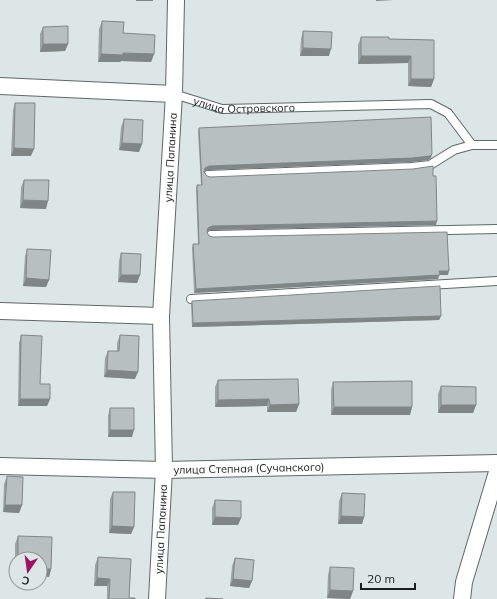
<svg xmlns="http://www.w3.org/2000/svg" width="497" height="599" font-family="Mulish,sans-serif">
<rect width="100%" height="100%" fill="#dde6e6"/>
<g fill="none" stroke-linecap="round" stroke-linejoin="round">
<defs>
<g id="service">
<path id="s1" d="M174 94 222 109 431 104 448 113 472 145"/>
<path d="M208 175 411 167 430 165 454 150 472 145H497"/>
<path d="M211 235 497 229"/>
<path d="M191 299 497 281"/>
</g>
<g id="minor">
<path d="M0 86 174 94"/>
<path d="M0 311 161 316"/>
<path id="s2" d="M0 466 164 470 497 463"/>
<path id="s3" d="M157 599 164 470 161 316 174 94 176 0"/>
<path d="M462 599 464 582 497 472"/>
</g>
</defs>
<!-- service casing -->
<use href="#service" stroke="#606768" stroke-width="10"/>
<!-- minor casing -->
<use href="#minor" stroke="#606768" stroke-width="18"/>
<!-- service -->
<use href="#service" stroke="#fff" stroke-width="8"/>
<!-- minor -->
<use href="#minor" stroke="#fff" stroke-width="16"/>
</g>
<!-- wall -->
<path fill="#9da4a5" d="M102 21 123 33 154 54 151 62 121 61 120 62H98L99 29Z
M43 27 68 44 65 51 40 52V34Z
M303 31 329 56H300L301 39Z
M361 37 389 39 434 40V79L431 87 408 86V63L358 64V45Z
M15 103 31 156H11L13 110Z
M124 119 142 144 139 152 119 150 121 127Z
M199 128 431 158 428 160 411 162 208 170 204 172 207 176 436 225 211 230 207 232 209 236 213 237 448 275H439L438 279 194 293 192 248 193 244H198L196 189 197 185H201L198 132Z
M24 180 46 209 20 208 21 187Z
M27 249 49 280 46 287 23 286 25 256Z
M121 253 140 275 137 283 118 282 119 261Z
M192 301 441 316 439 320 192 327 191 304Z
M21 335 40 384 50 399 47 406H18L19 343Z
M120 335 135 379 104 377 105 358 108 351H117V343Z
M218 380 299 404 296 412H267V406L215 407V387Z
M333 382 412 407 410 415H331V390Z
M441 386 476 405 473 413H438V394Z
M110 408 132 437H108V416Z
M7 476 22 505 19 513 3 512 4 484Z
M113 492 134 527 131 534 109 533 110 499Z
M342 493 364 517 362 524H338L339 501Z
M215 500 241 518 238 525H212V508Z
M18 536 51 569 49 577 40 559H16V575H15V544Z
M98 557 129 598 135 599H107V586H94L95 565Z
M235 558 252 581 249 588 230 586 232 566Z
M330 567 353 591 350 599 327 598 328 575Z"/>
<!-- shaded-wall -->
<path fill="#808686" d="M136 0H153V1H136Z
M376 0H394L376 1Z
M43 44H68L65 51 40 52Z
M303 48 331 49 329 56H300Z
M123 53 154 54 151 62 121 61 120 62H98L101 54Z
M361 56H411L408 63 358 64Z
M411 79H434L431 87 408 86Z
M122 143 142 144 139 152 119 150Z
M14 148 34 149 31 156H11Z
M432 154 431 158 428 160 411 162 208 170 203 172 205 168 209 166Z
M23 200 48 201 46 209 20 208Z
M437 221 436 225 211 230 206 232 208 228 212 226Z
M439 271H449L448 275H439L438 279 194 293 196 289Z
M121 275H140L137 283 118 282Z
M26 278 49 280 46 287 23 286Z
M441 316 439 320 192 327 193 323Z
M107 370 138 372 135 379 104 377Z
M20 399H50L47 406H18Z
M269 399 267 406 215 407 218 400Z
M299 404 296 412H267L270 405Z
M441 405H476L473 413H438Z
M334 407H412L410 415H331Z
M110 430H134L132 437H108Z
M5 505H22L19 513 3 512Z
M341 516 364 517 362 524H338Z
M215 517 241 518 238 525H212Z
M112 526 134 527 131 534 109 533Z
M40 569H51L49 577 40 576Z
M97 578 110 579 107 586H94Z
M233 579 252 581 249 588 230 586Z
M330 590 353 591 350 599 327 598Z"/>
<!-- building -->
<path fill="#b7bfc0" stroke="#808686" d="M102 21 124 22 123 33 155 35 154 54 123 53V55L101 54Z
M68 26V44H43V27Z
M303 31 332 32 331 49 303 48Z
M361 37H389V39L434 40V79H411V56H361Z
M15 103H35L34 149 14 148Z
M431 117 432 154 430 156 412 158 209 166 205 168 204 172 207 176 210 177 413 169 433 166V176H436L437 221 212 226 208 228 207 232 209 236 213 237 447 232 449 271H439L440 275 196 289 193 244H199L197 185H202L199 128Z
M124 119 143 120 142 144 122 143Z
M24 180H49L48 201 23 200Z
M27 249 51 250 49 280 26 278Z
M121 253 141 254 140 275H121Z
M440 286 441 316 193 323 192 301Z
M21 335 42 336 40 384H50V399H20Z
M120 335 139 336 138 372 107 370 108 351H119Z
M298 379 299 404 270 405 269 399 218 400V380Z
M412 381V407H334L333 382Z
M441 386 476 387V405H441Z
M110 408H134V430H110Z
M7 476 23 477 22 505H5Z
M113 492H135L134 527 112 526Z
M342 493 365 494 364 517 341 516Z
M215 500 241 501V518L215 517Z
M18 536 52 537 51 569H40V559H18Z
M98 557 131 559 129 598H135V599H109L110 579 97 578Z
M235 558 254 560 252 581 233 579Z
M330 567 354 568 353 591 330 590Z
M206 598 223 599H205Z"/>
<g text-anchor="middle" dominant-baseline="central" stroke-width="3" stroke-linejoin="round" paint-order="stroke">
<!-- street labels -->
<g font-size="11" fill="#1b1e1e" stroke="#dde6e6">
<text stroke="none"><textPath href="#s1" startOffset="72">улица Островского</textPath></text>
<text stroke="none"><textPath href="#s3" startOffset="442">улица Папанина</textPath></text>
<text stroke="none"><textPath href="#s2" startOffset="249">улица Степная (Сучанского)</textPath></text>
<text stroke="none"><textPath href="#s3" startOffset="70">улица Папанина</textPath></text>
</g>
</g>
<!-- north arrow -->
<g transform="translate(28 571) rotate(193)"><circle r="19" fill="#dde6e6" stroke="#8f9696"/>
<path d="M0-3L7 15L0 10L-7 15Z" fill="#9b1263"/>
<text y="-6" font-size="11" font-weight="bold" text-anchor="middle" fill="#1b1e1e">С</text>
</g>
<!-- scale -->
<path d="M361 583v6h54v-6" fill="none" stroke="#1b1e1e" stroke-width="2"/>
<text x="367" y="583" font-size="12" fill="#1b1e1e" stroke="#dde6e6" stroke-width="3" paint-order="stroke">20 m</text>
</svg>
